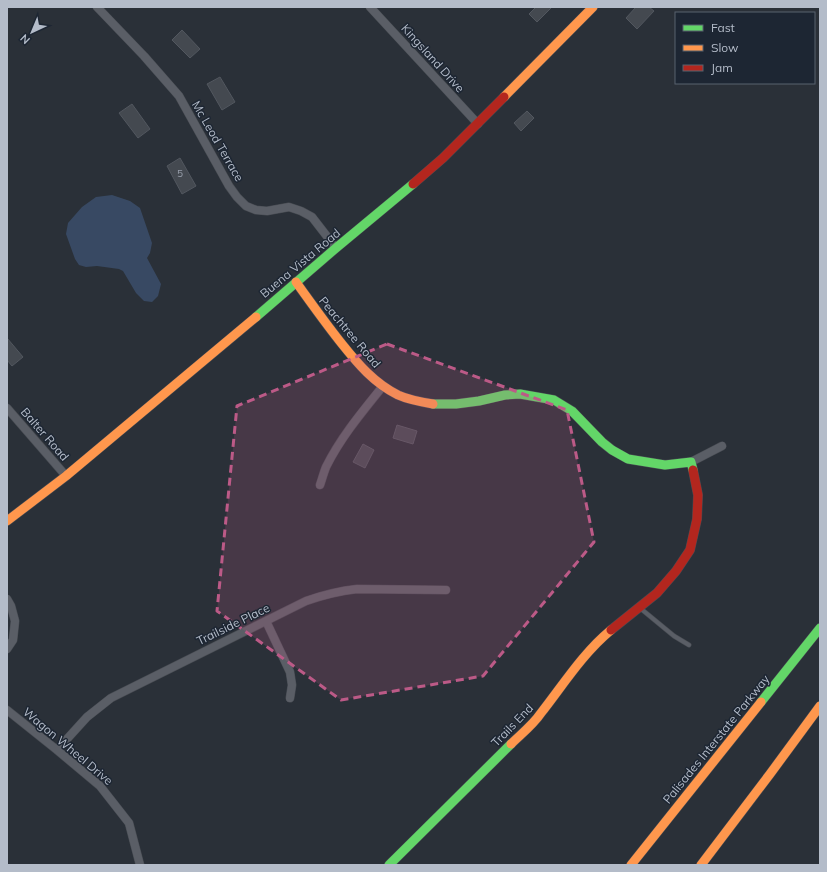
<svg xmlns="http://www.w3.org/2000/svg" width="827" height="872" font-family="Mulish,sans-serif">
<rect width="100%" height="100%" fill="#2a3038"/>
<!-- water -->
<path fill="#384963" d="M112 195 130 201 140 208 152 243 150 253 147 258 161 284 158 296 152 302 144 301 136 293 123 271 119 269 97 266 86 267 79 265 75 259 66 234 68 223 82 207 96 197Z"/>
<!-- building -->
<path fill="#444950" stroke="#52575f" d="M536 7H552L537 22 529 14Z
M636 7H649L654 11 637 29 626 18Z
M182 30 200 49 190 58 172 40Z
M220 77 235 102 222 110 207 84Z
M132 104 150 129 138 138 119 113Z
M527 111 534 118 521 131 514 123Z
M180 158 196 186 182 194 167 166Z
M7 338 23 357 12 366 7 360Z
M397 425 417 431 413 444 393 438Z
M363 444 374 450 365 468 353 462Z"/>
<g fill="none" stroke-linecap="round" stroke-linejoin="round">
<defs>
<path id="lane" d="M640 608 674 636 689 645"/>
<path id="street" d="M97 7 144 56 179 96 229 186 237 197 246 206 256 210 267 211 289 207 301 211 312 217 336 248
M370 7 478 124
M7 408 66 476
M691 462 722 446
M320 485C322 479 324 472 326 467 341 437 362 412 383 386
M7 599 11 606 15 621 13 640 7 649
M266 621 290 672 292 685 290 698
M7 710 57 750 100 786 129 823 140 865
M57 750 87 717 111 698 306 601C323 595 339 591 357 589L446 590"/>
<path id="fast" d="M256 317 336 248 413 184
M433 404H456L479 401 505 395 520 394 554 400 572 411 602 442 612 450 628 459 665 465 691 462 693 470
M761 702 820 628
M389 865 511 744"/>
<path id="slow" d="M504 97 593 7
M296 282C311 303 326 324 342 344 358 364 374 383 398 395 409 400 421 402 433 404
M7 521 66 476 256 317
M511 744C521 734 533 725 541 713 563 685 583 653 611 630
M631 865 761 702
M701 865 770 774 820 706"/>
<path id="jam" d="M413 184 443 158 504 97
M611 630 657 593 676 571 690 550 697 519 698 495 693 470"/>
</defs>
<!-- lane casing -->
<use href="#lane" stroke="#484c53" stroke-width="5"/>
<!-- street casing -->
<use href="#street" stroke="#484c53" stroke-width="9"/>
<!-- fast casing -->
<use href="#fast" stroke="#484c53" stroke-width="10"/>
<!-- slow casing -->
<use href="#slow" stroke="#484c53" stroke-width="10"/>
<!-- jam casing -->
<use href="#jam" stroke="#484c53" stroke-width="10"/>
<!-- lane -->
<use href="#lane" stroke="#5a5e66" stroke-width="4"/>
<!-- street -->
<use href="#street" stroke="#5a5e66" stroke-width="8"/>
<!-- fast -->
<use href="#fast" stroke="#63d668" stroke-width="9"/>
<!-- slow -->
<use href="#slow" stroke="#ff974d" stroke-width="9"/>
<!-- jam -->
<use href="#jam" stroke="#b3261e" stroke-width="9"/>
</g>
<!-- marked area -->
<path fill="#bc5a87" fill-opacity="0.2" stroke="#bc5a87" stroke-width="3" stroke-dasharray="8 5" stroke-linejoin="round" d="M387 344 567 410 594 542 483 676 341 700 217 611 237 406Z"/>
<g text-anchor="middle" dominant-baseline="central" stroke-width="3" stroke-linejoin="round" paint-order="stroke">
<!-- number labels -->
<g font-size="10" fill="#989fab">
<text x="180" y="173">5</text>
</g>
<!-- street labels -->
<g font-size="12" fill="#b4bcc9" stroke="#1d2633">
<text transform="translate(433 58) rotate(48)">Kingsland Drive</text>
<text transform="translate(218 141) rotate(60)">Mc Leod Terrace</text>
<text transform="translate(300 263) rotate(-40)">Buena Vista Road</text>
<text transform="translate(350 332) rotate(50)">Peachtree Road</text>
<text transform="translate(45 434) rotate(49)">Balter Road</text>
<text transform="translate(233 624) rotate(-26)">Trailside Place</text>
<text transform="translate(512 725) rotate(-46)">Trails End</text>
<text transform="translate(716 739) rotate(-51)">Palisades Interstate Parkway</text>
<text transform="translate(68 746) rotate(40)">Wagon Wheel Drive</text>
</g>
</g>
<!-- border -->
<rect width="827" height="872" fill="none" stroke="#b4bcc9" stroke-width="16"/>
<!-- legend -->
<rect x="675" y="12" width="140" height="72" fill="#1d2633" stroke="#59626f"/>
<rect x="683" y="25" width="20" height="6" fill="#63d668" stroke="#59626f"/>
<text x="711" y="32" font-size="12" fill="#b4bcc9">Fast</text>
<rect x="683" y="45" width="20" height="6" fill="#ff974d" stroke="#59626f"/>
<text x="711" y="52" font-size="12" fill="#b4bcc9">Slow</text>
<rect x="683" y="65" width="20" height="6" fill="#b3261e" stroke="#59626f"/>
<text x="711" y="72" font-size="12" fill="#b4bcc9">Jam</text>
<!-- north arrow -->
<g transform="translate(32 32) rotate(224)" stroke="#1d2633" stroke-width="3" paint-order="stroke">
<path d="M0-3L7 15L0 10L-7 15Z" fill="#b4bcc9"/>
<text y="-6" font-size="11" font-weight="bold" text-anchor="middle" fill="#b4bcc9">N</text>
</g>
</svg>
